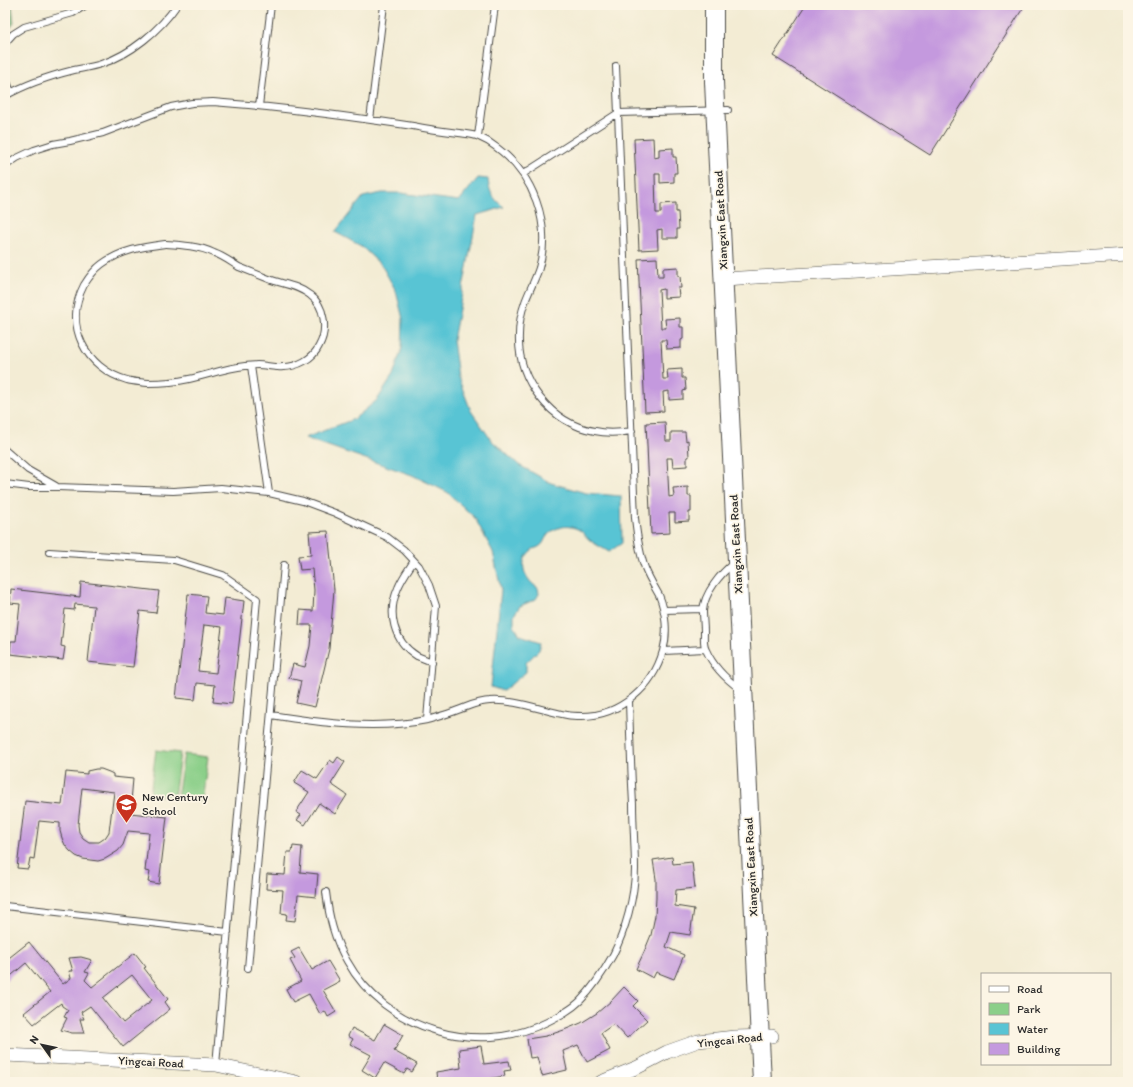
<svg xmlns="http://www.w3.org/2000/svg" width="1133" height="1087" font-family="Itim,sans-serif">
<rect width="100%" height="100%" fill="#fcf5e5"/>
<filter id="ink" filterUnits="userSpaceOnUse"><feTurbulence type="fractalNoise" baseFrequency=".025" numOctaves="2"/><feDisplacementMap in="SourceGraphic" scale="8" xChannelSelector="R" yChannelSelector="G"/><feConvolveMatrix kernelMatrix="1 2 1 2 8 2 1 2 1" color-interpolation-filters="sRGB"/></filter>
<filter id="wash" filterUnits="userSpaceOnUse"><feTurbulence type="fractalNoise" baseFrequency=".012" numOctaves="4" result="noise"/><feDisplacementMap in="SourceGraphic" scale="16" xChannelSelector="R" yChannelSelector="G"/><feGaussianBlur stdDeviation="0.9" result="paint"/><feColorMatrix in="noise" values="0 0 0 0 0 0 0 0 0 0 0 0 0 0 0 0 0 1.4 0 .05"/><feComposite in="paint" operator="in"/></filter>
<g filter="url(#wash)">
<rect width="100%" height="100%" fill="#f3ecd4"/>
<!-- green -->
<path fill="#8bcf89" stroke="#5b7d5a" d="M156 750 180 753 174 798 150 794Z
M184 754 208 757 202 801 177 798Z"/>
<!-- forest -->
<path fill="#70b275" stroke="#4e6e50" d="M5 5H12L14 23 5 35Z"/>
<!-- water -->
<path fill="#59c4d4" stroke="#427880" d="M478 178 488 179C489 192 493 199 504 207L477 215 453 340 458 377 471 411 492 441 519 465 551 483 586 493 621 496 622 543 609 552C603 548 596 545 591 541 583 535 583 529 571 527 563 525 552 529 547 536 544 539 544 544 540 546 538 548 534 548 532 550 517 562 524 579 538 588L539 594 536 599 520 606 514 615V626L520 635 541 642 539 650 526 663V672L503 691 491 687 501 590 493 552 475 518 447 492 412 475 305 438 354 419 377 400 393 376 402 348 403 319 396 291 382 266 361 246 335 232 363 197 382 193H401L459 201Z"/>
<g id="blocks">
<!-- building -->
<path fill="#c499de" fill-rule="evenodd" d="M806 5H1025L930 155 773 56Z
M653 138 654 158 659 157V149L673 148V157H676L677 173H674V182L660 183V174H655L656 213H661V204L676 203V212H678L679 229H677V238H662V229L657 230 658 249 639 250 634 139Z
M657 258 658 277H663V268L678 267V276H680L681 288H678L679 297 664 298V289L659 290 661 328H666L665 319 680 318V327H683V339L681 340V348L667 349 666 340H661L663 379H668L667 370 682 369V378H685L686 390 683 391V399L669 400V391L663 392 664 411 645 412 638 259Z
M665 422 666 441H671V432H685L686 441 688 440 689 457H687V466L673 467 672 458H667L669 497 674 496 673 488 688 487V496H691V512H689V521L675 522V513H669L670 533 651 534 646 423Z
M328 531 334 590 329 649 315 707 296 703 301 681 289 678 293 664 305 667 310 646 312 625H299L300 610 313 611 314 590 312 569 300 570 298 556 311 555 309 532Z
M81 582 159 591 156 613 140 611 133 667 88 662 94 606 75 604 74 610 65 609 61 646 65 647 63 660 10 654 11 641H16L20 604 10 603 11 589 80 597Z
M188 594 207 596 205 613 223 615 225 598 244 601 232 704 213 702 215 685 197 683 195 700 176 698ZM204 625 222 627 216 673 198 671Z
M338 757 345 762 331 784 347 795 335 814 319 803 305 825 297 820 301 815 296 812 309 792 294 783 302 770 317 779 330 760 334 763Z
M96 769H101L109 772 113 774V777L133 779 130 813 167 817 159 884 148 882 150 872 145 871 149 833 128 831 123 845 118 851 105 859 98 861 90 860 83 859 76 856 70 851 65 845 62 838 60 831V823L39 821 34 859 30 858 28 869 17 868 25 801 62 805 66 772 87 774V771ZM82 788 114 792 109 832 105 838 99 842H89L83 838 79 832 78 825Z
M293 846 302 847 300 872 318 874 316 897 298 895 295 921 286 920 287 914 281 913 283 890 266 889 267 874 285 875 287 852H292Z
M672 857 673 864 692 862 695 888 676 890 675 906 694 909 690 935 671 932 666 947 684 955 674 979 656 972 653 978 636 969 644 952 651 935 655 916 656 898V879L653 860Z
M29 942 63 984 71 978 69 971H73L69 958 81 957 92 960 85 972 89 973 85 980 92 987 135 953 146 967 144 968 168 999 165 1002 170 1009 123 1047 90 1006 81 1012 84 1019H80L84 1033H72L61 1030 67 1018 64 1017 68 1010 62 1006 61 1003 34 1024 24 1013 50 992 26 963 5 981V961ZM132 975 152 1000 123 1023 103 998Z
M299 948 312 970 328 961 340 981 323 990 336 1012 328 1017 325 1011 320 1014 309 994 293 1002 286 989 301 981 290 960 295 958 291 952Z
M624 987 638 1001 633 1006 647 1020 627 1038 614 1024 601 1033 610 1050 587 1062 578 1045 563 1051 567 1070 542 1076 537 1057 530 1058 527 1039 546 1036 564 1030 581 1023 597 1013 611 1001Z
M384 1024 403 1035 394 1051 417 1064 412 1072 407 1069 404 1074 384 1063 375 1078 362 1070 371 1055 350 1044 353 1039 348 1036 352 1028 375 1040Z
M481 1046 484 1064 509 1061 511 1070 504 1071 505 1076 482 1080 483 1082H444L443 1080 437 1081 436 1072 461 1068 459 1049Z"/>
</g>
</g>
<g filter="url(#ink)">
<use href="#blocks" fill-opacity="0" stroke="#494844" stroke-width="1"/>
<g fill="none" stroke-linecap="round" stroke-linejoin="round">
<defs>
<path id="lane" d="M5 43 13 34 24 27 73 13 86 5
M5 77 11 92
M5 96C26 84 50 76 74 70 83 68 92 67 101 64 130 55 160 30 177 5
M259 106 271 5
M370 120 384 5
M478 136 495 5
M5 166 17 158 34 150 53 144 70 141 103 133 171 107 192 103 213 102C280 107 346 116 413 126 428 129 443 131 459 133 465 134 473 134 479 137 484 139 491 143 496 147 533 174 552 223 539 268 535 280 529 291 525 302 521 313 519 324 519 335 517 380 551 424 595 431 608 434 619 433 632 431
M523 174 618 113 728 110
M165 244C181 245 199 246 214 253 223 256 231 262 239 267 249 271 259 275 269 279 282 284 298 285 310 295 325 306 328 330 319 346 313 359 297 367 283 367 274 368 266 365 257 365 253 365 249 366 245 366 225 368 208 375 189 379 176 382 162 383 148 383 141 382 133 382 127 380 85 368 63 325 84 285 89 277 95 269 102 264 121 250 142 247 165 244Z
M251 366 269 493
M5 450 28 470 56 486
M5 484 29 487H57L173 491 221 488 269 493 303 501 335 513 387 537 404 550 419 566 429 585 436 606 427 720
M49 552 174 560 223 575 257 599 216 1065
M414 561C408 570 402 578 398 588 387 613 393 641 417 656 422 658 427 660 432 662
M734 563C721 573 704 593 703 611 703 618 704 625 704 632 704 638 703 645 706 650 713 666 726 679 740 689
M664 610 703 609
M664 651 705 649
M271 715C320 723 377 730 427 720 437 717 448 714 458 710 469 706 479 701 490 701 514 699 543 711 567 715 572 716 577 716 582 716 620 716 653 687 663 651 668 634 666 612 659 595 654 586 649 578 645 568 639 552 637 535 635 518L616 66
M326 892C329 917 334 939 347 961 385 1030 477 1057 547 1022 559 1016 571 1010 580 1001 593 988 604 971 613 955 625 931 635 897 635 869 635 848 633 825 633 804 631 769 630 735 629 701
M5 906 228 932
M248 968 284 565"/>
<path id="street" d="M724 279 1128 255
M5 1055 216 1065 296 1082
M601 1082 638 1067 667 1052 698 1041 735 1037 772 1036"/>
<path id="secondary" d="M714 5V82L762 1082"/>
</defs>
<!-- lane casing -->
<use href="#lane" stroke="#494844" stroke-width="8"/>
<!-- street casing -->
<use href="#street" stroke="#494844" stroke-width="14"/>
<!-- secondary casing -->
<use href="#secondary" stroke="#494844" stroke-width="20"/>
<!-- lane -->
<use href="#lane" stroke="#fff" stroke-width="6"/>
<!-- street -->
<use href="#street" stroke="#fff" stroke-width="13"/>
<!-- secondary -->
<use href="#secondary" stroke="#fff" stroke-width="18"/>
</g>
</g>
<!-- icons -->
<defs>
<symbol id="school-pin" viewBox="-11 -11 22 30"><path d="M0 17L-7.5 6A9.5 9.5 0 1 1 7.5 6Z" fill="#c8321e" stroke="#fcf5e5"/><path d="M0-5L7-2L0 1L-7-2ZM-4 1L0 2.5L4 1V4Q0 6-4 4Z" fill="#fff"/></symbol>
</defs>
<g fill-rule="evenodd">
<use href="#school-pin" x="114" y="792" width="25" height="34"/>
</g>
<g text-anchor="middle" dominant-baseline="central" stroke-width="3.5" stroke-linejoin="round" paint-order="stroke">
<!-- street labels -->
<g font-size="12" fill="#2b2b2b" stroke="#fcf5e5">
<text transform="translate(721 220) rotate(-93)">Xiangxin East Road</text>
<text transform="translate(736 544) rotate(-93)">Xiangxin East Road</text>
<text transform="translate(751 867) rotate(-93)">Xiangxin East Road</text>
<text transform="translate(730 1040) rotate(-6)">Yingcai Road</text>
<text transform="translate(151 1062) rotate(3)">Yingcai Road</text>
</g>
<!-- poi labels -->
<g font-size="12" fill="#2b2b2b" stroke="#fcf5e5" text-anchor="start">
<text x="142" y="797">New Century<tspan x="142" dy="14">School</tspan></text>
</g>
</g>
<!-- margin -->
<rect width="1133" height="1087" fill="none" stroke="#fcf5e5" stroke-width="20"/>
<!-- legend -->
<rect x="981" y="973" width="130" height="92" fill="#fcf5e5" stroke="#a8a49b"/>
<rect x="989" y="986" width="20" height="6" fill="#ffffff" stroke="#a8a49b"/>
<text x="1017" y="993" font-size="12" fill="#2b2b2b">Road</text>
<rect x="989" y="1003" width="20" height="12" fill="#8bcf89" stroke="#a8a49b"/>
<text x="1017" y="1013" font-size="12" fill="#2b2b2b">Park</text>
<rect x="989" y="1023" width="20" height="12" fill="#59c4d4" stroke="#a8a49b"/>
<text x="1017" y="1033" font-size="12" fill="#2b2b2b">Water</text>
<rect x="989" y="1043" width="20" height="12" fill="#c499de" stroke="#a8a49b"/>
<text x="1017" y="1053" font-size="12" fill="#2b2b2b">Building</text>
<!-- north arrow -->
<g transform="translate(42 1045) rotate(303)" stroke="#fcf5e5" stroke-width="3" paint-order="stroke">
<path d="M0-3L7 15L0 10L-7 15Z" fill="#2b2b2b"/>
<text y="-6" font-size="11" font-weight="bold" text-anchor="middle" fill="#2b2b2b">N</text>
</g>
</svg>
